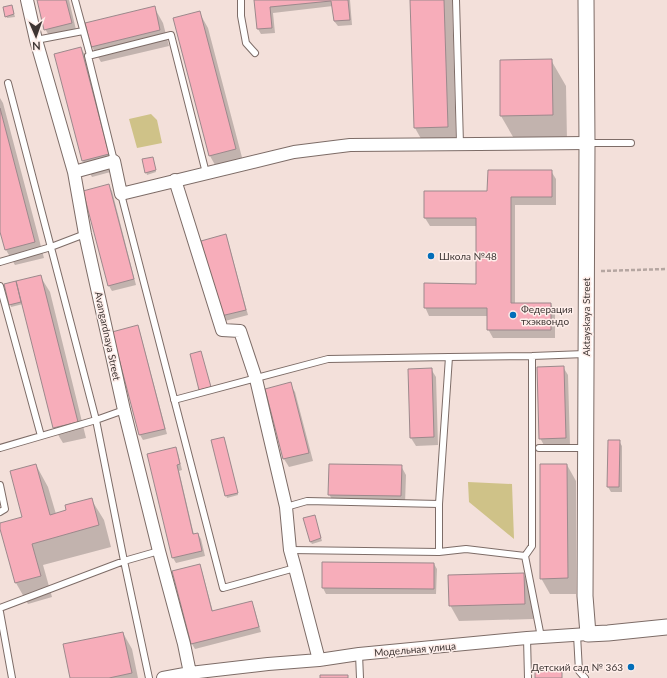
<svg xmlns="http://www.w3.org/2000/svg" width="667" height="678" font-family="Lato,sans-serif">
<rect width="100%" height="100%" fill="#f3e0da"/>
<!-- green -->
<path fill="#cfc288" d="M151 114 157 120 162 143 137 148 129 119Z
M468 482 512 484 514 539 469 502Z"/>
<!-- shadow -->
<path fill="#0003" d="M38 0H69L77 34 52 40 45 29Z
M255 0H350L352 25 338 26 334 21 333 6 273 13 275 33 261 34 258 29Z
M411 0H452L456 143 424 144 415 128Z
M12 6 15 17 7 18 6 16Z
M154 7 163 23 169 46 101 62 92 47 87 24Z
M199 12 208 28 244 165 219 172 210 156 174 19Z
M81 48 90 64 118 170 92 177 83 161 55 55Z
M551 60 566 86 567 141 516 142 501 116Z
M0 98 3 103 44 258 15 265 6 250 0 228Z
M152 158 156 172 147 175 146 172Z
M551 171 556 179V205H515V304H551L555 313V338H493L488 329V316H429L425 307 477 285V226H430L425 218 488 192Z
M109 186 112 191 136 285 112 291 109 286Z
M225 236 228 241 248 315 225 321 222 316Z
M40 276 50 292 86 438 63 443 54 428 23 304 11 307 10 304 16 282 17 286Z
M137 326 140 332 167 434 143 440 140 435 113 333Z
M563 367 568 375 570 446 545 447 540 438Z
M431 369 436 377 438 445 416 446 411 438Z
M290 384 295 392 313 461 289 467 284 459 266 390Z
M224 438 225 441 238 495 227 498 226 495Z
M619 441 622 446V492H611L608 487Z
M175 448 178 453 182 470 179 471 194 535 198 534 201 539 205 556 176 563 173 558Z
M36 465 48 487 56 514 67 511 91 499 104 520 111 547 43 565 52 597 28 604 16 583 0 524 24 518Z
M567 465 576 481V594H550L541 578Z
M401 466 406 475 405 504 334 503 329 494Z
M315 518 322 541 312 544 310 541Z
M323 563 434 564 437 569 436 594H326L323 588Z
M199 565 202 571 213 612 251 602 254 607 261 632 195 649 192 644 174 572Z
M523 574 532 590 533 619 459 621 450 605Z
M123 633 132 649 138 678H71Z"/>
<!-- building -->
<path fill="#f7adba" stroke="#9c898c" d="M37 0H66L72 23 44 30Z
M254 0H348L350 20 334 21 331 1 270 7 272 28 257 29Z
M410 0H444L448 127 414 128Z
M12 5 14 14 5 17 3 7Z
M155 6 160 30 91 47 85 23Z
M200 11 236 149 209 156 173 18Z
M81 47 109 154 82 161 54 54Z
M552 59 553 115 500 116V60Z
M0 108 35 242 5 250 0 232Z
M153 157 156 170 145 173 142 159Z
M488 170H552V197H511V303H551V330H487V308H424V283L476 284V218H424V191H487Z
M109 184 134 279 108 286 83 191Z
M226 234 246 310 221 316 201 241Z
M41 275 78 422 53 428 16 281Z
M16 281 21 302 9 305 4 284Z
M138 325 165 429 139 435 112 332Z
M201 351 211 387 199 390 190 354Z
M564 366 566 438 539 439 537 367Z
M432 368 434 437 410 438 408 369Z
M291 382 309 453 283 459 265 389Z
M224 437 238 493 225 496 211 440Z
M608 440H620L619 487H607Z
M176 447 180 464 177 465 193 534 198 533 202 551 172 558 147 454Z
M36 464 50 515 66 510 65 505 92 498 99 525 32 544 41 576 15 583 0 529V523L22 517 10 471Z
M329 464 402 465 401 496 328 495Z
M540 464H567L568 578 540 579Z
M315 515 321 538 310 542 303 518Z
M322 562 434 563V589L322 588Z
M200 564 212 611 252 601 259 627 191 644 172 571Z
M524 573 525 604 449 606 448 575Z
M123 632 132 673 109 678H70L63 644Z
M535 671H562V678H535Z
M320 675H348V678H320Z"/>
<g fill="none" stroke-linecap="round" stroke-linejoin="round">
<defs>
<path id="service" d="M75 0 90 55
M241 0V16L246 43 255 53
M456 0 460 144
M36 40 83 31
M8 83 96 420 124 561 149 678
M587 143H631
M114 161 88 56 171 35 206 173
M121 194 223 588 295 568
M0 262 51 247 85 234
M0 286 41 436
M174 400 328 359 449 357
M0 448 96 420 124 410
M539 448H585
M0 485 5 509 0 512
M286 507 307 501 439 504
M290 550 439 552 466 549 525 556 541 637
M439 552V504L449 357 532 356 585 354
M525 556 532 546V356
M0 608 124 561 159 551
M0 612 12 678
M577 635 579 671 585 678
M527 638 528 678
M359 654 360 678"/>
<path id="minor" d="M27 0 36 40 74 172 85 234 124 410 159 551 184 644 190 673
M74 172 114 161 121 194 294 152 350 145 587 143
M175 180 222 330 240 331 256 379 286 507 290 550 295 568 319 660
M163 678 190 673 268 664 319 660 359 654 527 638 588 634"/>
<path id="tertiary" d="M586 0 587 143 585 596 588 634 608 633 667 627"/>
</defs>
<!-- service casing -->
<use href="#service" stroke="#7d6c67" stroke-width="8"/>
<!-- minor casing -->
<use href="#minor" stroke="#7d6c67" stroke-width="14"/>
<!-- tertiary casing -->
<use href="#tertiary" stroke="#7d6c67" stroke-width="17"/>
<!-- path -->
<path stroke="#b5a6a1" stroke-width="2.5" stroke-dasharray="4 2" stroke-linecap="butt" d="M601 271 667 269"/>
<!-- service -->
<use href="#service" stroke="#fff" stroke-width="6"/>
<!-- minor -->
<use href="#minor" stroke="#fff" stroke-width="12"/>
<!-- tertiary -->
<use href="#tertiary" stroke="#fff" stroke-width="15"/>
</g>
<!-- markers -->
<g fill="#026eb9" stroke="#feeeea" stroke-width="1.5">
<circle cx="431" cy="256" r="4"/>
<circle cx="513" cy="315" r="4"/>
<circle cx="631" cy="667" r="4"/>
</g>
<g text-anchor="middle" dominant-baseline="central" stroke-width="3" stroke-linejoin="round" paint-order="stroke">
<!-- poi labels -->
<g font-size="10" fill="#3e3634" stroke="#feeeea" text-anchor="start">
<text x="439" y="256">Школа №48</text>
<text x="521" y="309">Федерация<tspan x="521" dy="12">тхэквондо</tspan></text>
<text x="623" y="667" text-anchor="end">Детский сад № 363</text>
</g>
<!-- street labels -->
<g font-size="10" fill="#3e3634" stroke="#feeeea">
<text transform="translate(586 317) rotate(-90)">Aktayskaya Street</text>
<text transform="translate(108 336) rotate(78)">Avangardnaya Street</text>
<text transform="translate(415 649) rotate(-5)">Модельная улица</text>
</g>
</g>
<!-- north arrow -->
<g transform="translate(36 36) rotate(178)" stroke="#feeeea" stroke-width="3" paint-order="stroke">
<path d="M0-3L7 15L0 10L-7 15Z" fill="#3e3634"/>
<text y="-6" font-size="11" font-weight="bold" text-anchor="middle" fill="#3e3634">N</text>
</g>
</svg>
